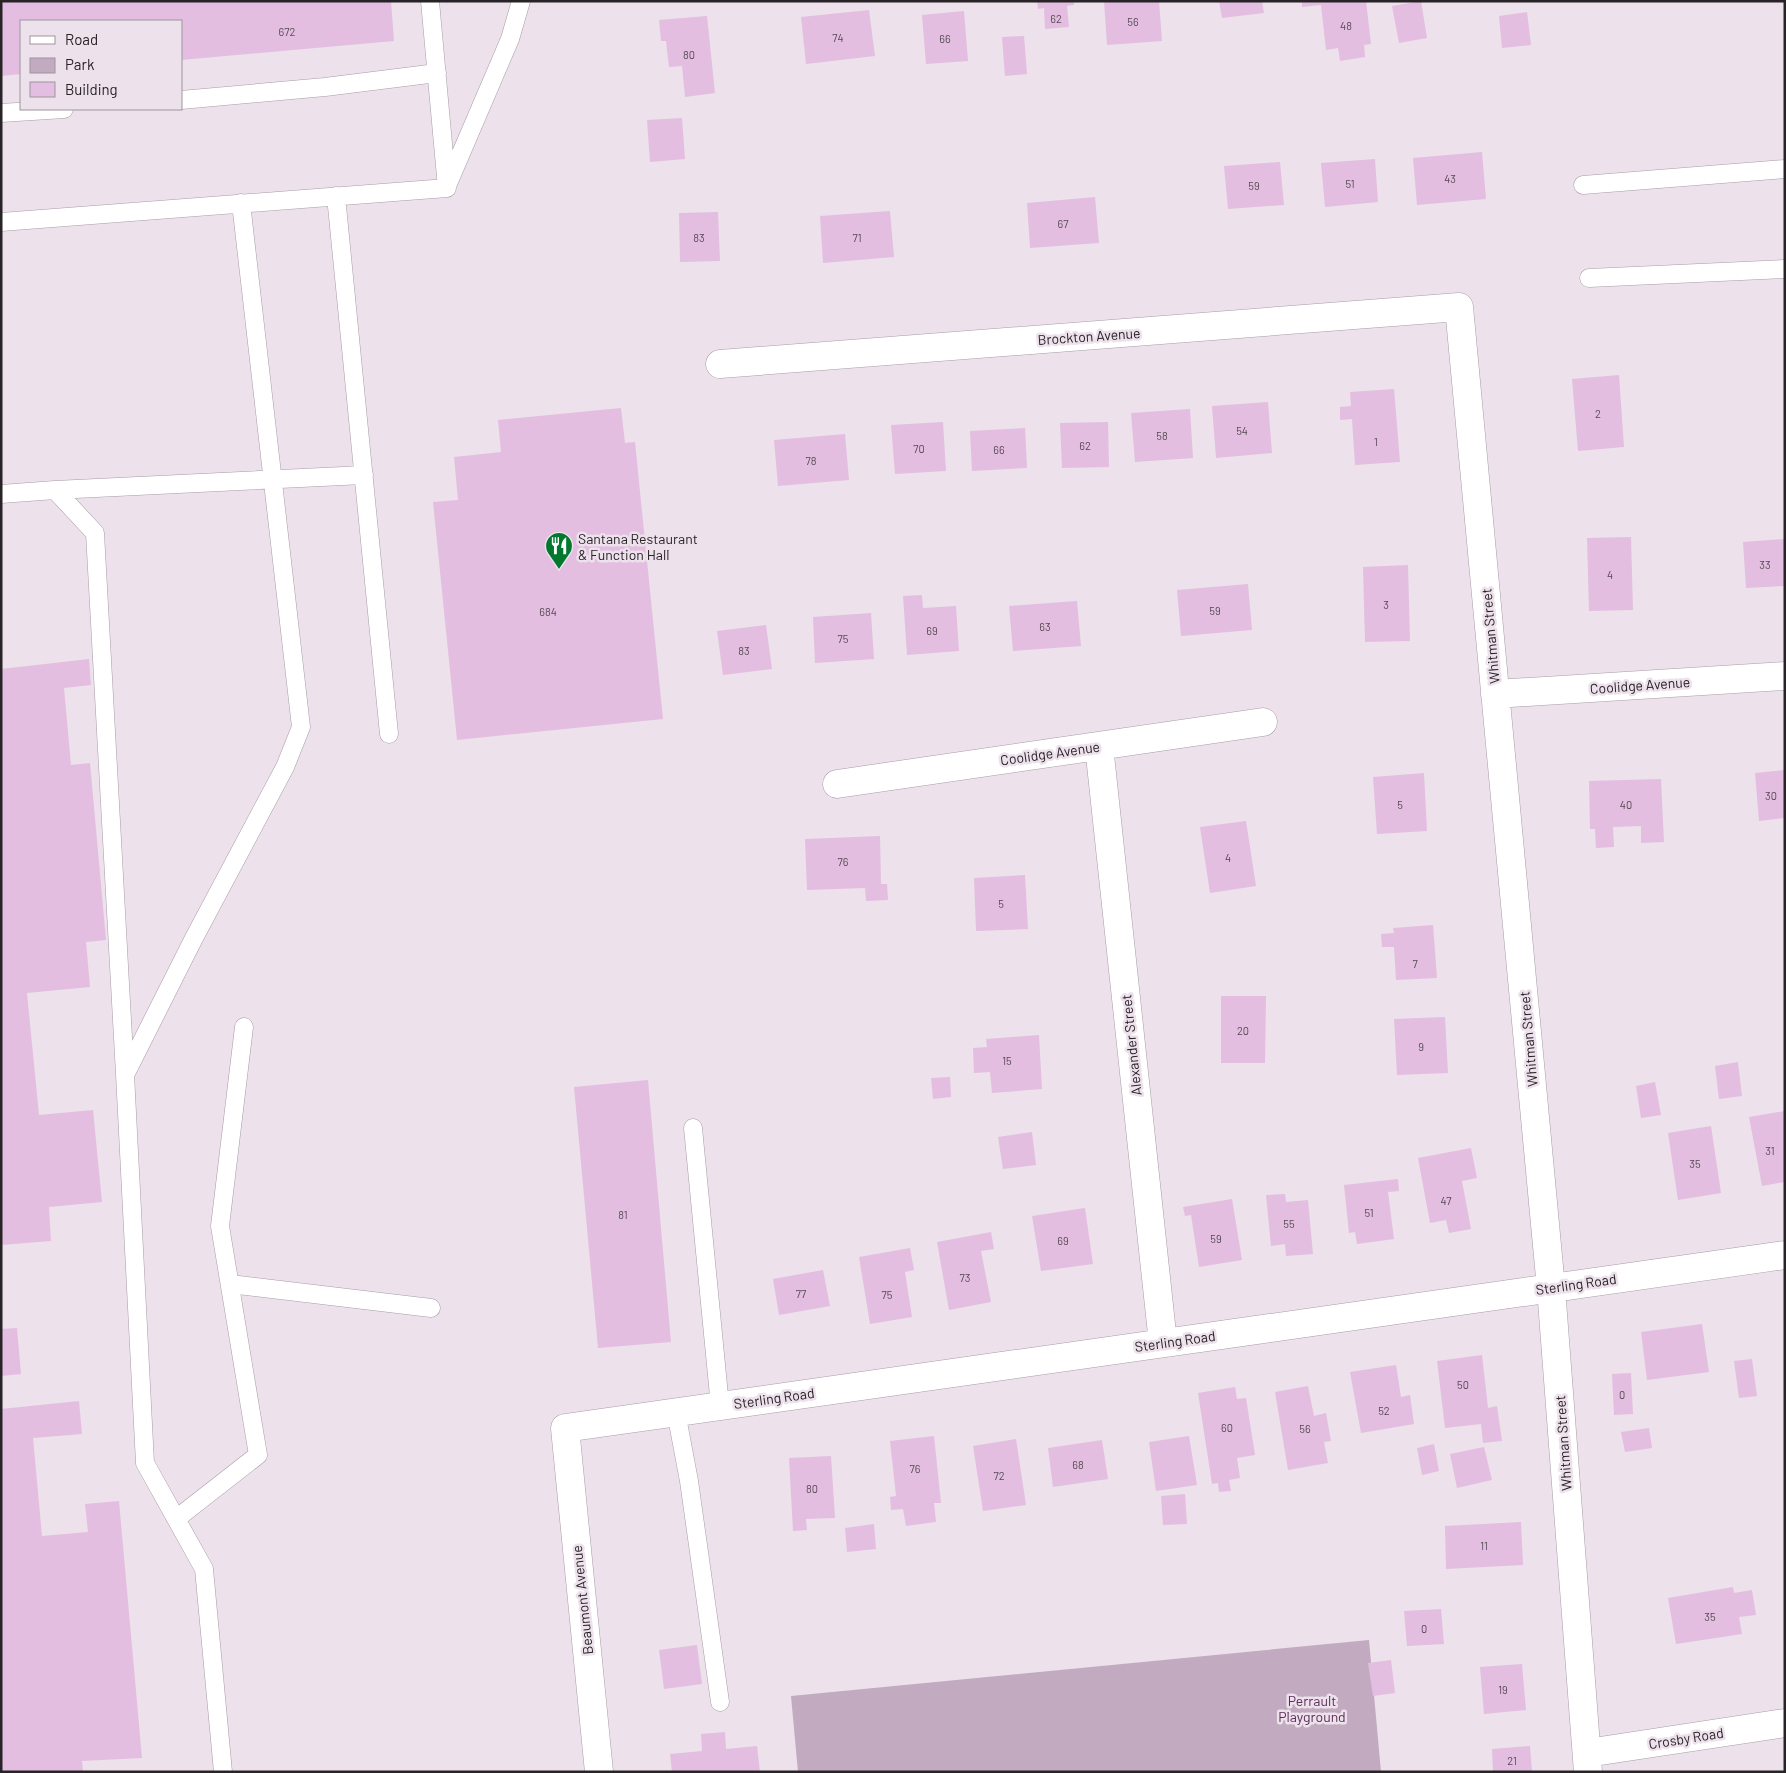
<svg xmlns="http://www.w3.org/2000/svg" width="1786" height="1773" font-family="Barlow,sans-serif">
<rect width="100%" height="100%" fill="#ede1ec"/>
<!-- green -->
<path fill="#c2abc1" d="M1369 1640 1381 1772H798L791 1696Z"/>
<!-- building -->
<path fill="#e3bee0" d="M1 1H391L394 41 181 60V21H21V74L1 76Z
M1037 1H1074V5L1067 6 1069 27 1045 29 1044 8 1038 9Z
M1104 1H1159L1162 41 1107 45Z
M1219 1H1262L1264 13 1222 18Z
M1302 1H1366L1371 44 1364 45 1365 57 1340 61 1338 48 1326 50 1321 5 1302 7Z
M1421 1 1427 38 1399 43 1392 6Z
M869 10 875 56 806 64 801 17Z
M964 11 968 61 926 64 922 15Z
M1527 12 1531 45 1502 48 1499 16Z
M707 16 715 93 685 97 682 66 669 67 666 41H661L659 20Z
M1024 36 1027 74 1005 76 1002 37Z
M682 118 685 159 650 162 647 120Z
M1482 152 1486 199 1417 205 1413 158Z
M1375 159 1378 202 1325 207 1321 163Z
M1280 162 1284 205 1228 209 1224 166Z
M1095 197 1099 243 1030 248 1027 203Z
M890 211 894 257 823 263 820 216Z
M718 212 720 261 680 262 679 213Z
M1619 375 1624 447 1578 451 1572 379Z
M1394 389 1400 462 1355 465 1352 419 1340 420V407L1351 406 1350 392Z
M1268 402 1272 453 1216 458 1212 406Z
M621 408 625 443 635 442 663 719 457 740 433 502 458 500 454 457 501 452 498 420Z
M1190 409 1193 458 1135 462 1131 413Z
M943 422 946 471 895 474 891 425Z
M1108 422 1109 467 1062 468 1060 423Z
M1025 428 1027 468 972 471 970 431Z
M845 434 849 480 778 486 774 440Z
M1631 537 1633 610 1589 611 1587 538Z
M1785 539V586L1746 588 1743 542Z
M1408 565 1410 641 1365 642 1363 567Z
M1248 584 1252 630 1181 636 1177 590Z
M922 595 923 608 956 606 959 651 907 655 903 596Z
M1077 601 1081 646 1013 651 1009 606Z
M871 613 874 659 815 663 813 617Z
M766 625 772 669 723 675 717 631Z
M89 659 91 685 64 688 71 765 90 763 106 940 86 942 90 987 27 993 39 1115 93 1110 102 1202 49 1207 51 1241 1 1245V669Z
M1785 770V818L1759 821 1755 773Z
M1424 773 1427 831 1377 834 1373 777Z
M1661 779 1664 842 1641 843V826L1613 827 1614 847 1596 848 1595 829H1590L1589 781Z
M1246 821 1256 886 1210 893 1200 827Z
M880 836 881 884H887L888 900 866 901 865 888 807 890 805 839Z
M1025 875 1028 929 976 931 974 878Z
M1433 925 1437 978 1396 980 1394 947H1382L1381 934 1394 933 1393 928Z
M1221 996H1266L1265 1063H1221Z
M1445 1017 1448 1073 1397 1075 1394 1019Z
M1039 1035 1042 1089 992 1093 990 1072 974 1073 973 1048 987 1047 986 1039Z
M1738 1062 1742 1096 1719 1099 1715 1066Z
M950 1077 951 1097 933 1099 931 1078Z
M648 1080 671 1342 598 1348 574 1087Z
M1655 1082 1661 1115 1641 1118 1636 1086Z
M1785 1111V1182L1762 1186 1749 1117Z
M1711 1126 1721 1193 1678 1200 1668 1133Z
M1032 1132 1036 1165 1003 1169 998 1137Z
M1471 1148 1477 1178 1462 1181 1471 1229 1449 1233 1446 1220 1430 1223 1418 1158Z
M1398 1179 1399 1191 1388 1192 1394 1239 1357 1244 1355 1232 1349 1233 1344 1185Z
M1285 1194 1286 1202 1308 1200 1313 1254 1286 1256 1285 1244 1271 1246 1266 1195Z
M1232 1199 1242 1260 1199 1267 1191 1215 1185 1216 1183 1207Z
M1085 1208 1093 1264 1041 1271 1032 1216Z
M991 1232 994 1249 981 1251 991 1302 949 1310 937 1242Z
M910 1248 914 1270 905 1272 912 1317 870 1324 859 1257Z
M823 1270 830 1306 779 1315 773 1279Z
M1702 1324 1709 1372 1647 1380 1641 1332Z
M17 1328 21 1374 1 1376V1329Z
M1482 1355 1488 1408 1497 1406 1502 1441 1483 1443 1481 1424 1445 1428 1437 1361Z
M1752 1359 1757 1396 1739 1398 1734 1361Z
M1396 1365 1401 1397 1410 1395 1414 1424 1361 1433 1350 1372Z
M1631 1373 1633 1414 1614 1415 1612 1374Z
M1308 1386 1314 1416 1326 1413 1331 1441 1324 1442 1328 1463 1288 1470 1275 1392Z
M1235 1387 1237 1399 1246 1398 1255 1455 1237 1458 1240 1478 1229 1480 1231 1491 1219 1492 1218 1483 1212 1484 1198 1393Z
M79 1401 82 1434 33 1438 42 1536 88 1532 85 1504 119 1501 142 1758 82 1761 83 1772H1V1409Z
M1649 1428 1652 1448 1625 1452 1621 1432Z
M934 1436 941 1503H934L936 1522 906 1526 903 1509 891 1510 890 1497 896 1496 890 1441Z
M1189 1436 1197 1485 1156 1491 1149 1442Z
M1016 1439 1026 1505 983 1511 973 1446Z
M1102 1440 1108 1479 1053 1487 1048 1448Z
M1434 1444 1439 1471 1422 1475 1417 1448Z
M1484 1447 1492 1480 1457 1488 1450 1454Z
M831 1456 835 1518 806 1519 807 1530 793 1531 789 1458Z
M1185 1494 1187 1524 1163 1525 1161 1496Z
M1521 1522 1523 1565 1446 1569 1445 1526Z
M874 1524 876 1549 847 1552 845 1528Z
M1733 1587 1734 1593 1752 1590 1756 1615 1739 1617 1742 1634 1676 1644 1668 1598Z
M1441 1609 1444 1644 1407 1646 1404 1611Z
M697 1645 702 1684 664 1689 659 1650Z
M1391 1660 1395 1693 1373 1696 1368 1663Z
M1522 1664 1526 1710 1484 1714 1480 1667Z
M725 1732 726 1749 757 1746 760 1772H672L670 1754 702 1751 701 1734Z
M1530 1746 1532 1772H1493L1492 1749Z"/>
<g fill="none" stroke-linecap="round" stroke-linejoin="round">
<defs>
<path id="service" d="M181 100 325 87 437 73
M1 113 64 109
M1583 185 1785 169
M447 186 510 39 521 1
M336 196 389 734
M1 222 447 188 430 1
M1589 278 1785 269
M55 490 364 475
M1 494 55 490 95 533 125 1074 145 1463 204 1569 223 1772
M126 1073 194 938 285 767 301 727 241 203
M693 1128 720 1406
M230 1284 431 1308
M676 1412 689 1481 720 1702
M176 1519 258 1455 220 1226 244 1027"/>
<path id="minor" d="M720 364 1459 307 1551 1288 1588 1772
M1495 694 1785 676
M1099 746 1163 1343
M837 784 1263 722
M1587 1753 1785 1723
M599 1772 565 1428 1785 1255"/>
</defs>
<!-- service casing -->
<use href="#service" stroke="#a89ca7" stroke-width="19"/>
<!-- minor casing -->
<use href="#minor" stroke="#a89ca7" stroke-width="29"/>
<!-- service -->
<use href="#service" stroke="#fff" stroke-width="18"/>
<!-- minor -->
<use href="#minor" stroke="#fff" stroke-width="28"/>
</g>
<!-- icons -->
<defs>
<symbol id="restaurant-pin" viewBox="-11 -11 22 30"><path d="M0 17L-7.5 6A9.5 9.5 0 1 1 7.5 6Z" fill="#00782e" stroke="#ede1ec"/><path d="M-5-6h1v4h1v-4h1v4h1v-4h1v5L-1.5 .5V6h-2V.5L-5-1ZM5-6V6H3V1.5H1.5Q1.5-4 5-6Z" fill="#fff"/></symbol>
</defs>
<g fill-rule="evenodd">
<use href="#restaurant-pin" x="543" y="530" width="32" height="43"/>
</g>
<g text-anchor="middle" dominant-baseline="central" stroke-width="5" stroke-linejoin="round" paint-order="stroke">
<!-- number labels -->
<g font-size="11" fill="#574a55">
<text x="1056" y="18">62</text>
<text x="1133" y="21">56</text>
<text x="1346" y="25">48</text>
<text x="287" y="31">672</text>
<text x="838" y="37">74</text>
<text x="945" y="38">66</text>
<text x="689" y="54">80</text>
<text x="1450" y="178">43</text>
<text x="1350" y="183">51</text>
<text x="1254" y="185">59</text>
<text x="1063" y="223">67</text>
<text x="699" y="237">83</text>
<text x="857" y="237">71</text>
<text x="1598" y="413">2</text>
<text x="1242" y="430">54</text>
<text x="1162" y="435">58</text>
<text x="1376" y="441">1</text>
<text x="1085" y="445">62</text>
<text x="919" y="448">70</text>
<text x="999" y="449">66</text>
<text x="811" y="460">78</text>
<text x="1765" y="564">33</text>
<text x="1610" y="574">4</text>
<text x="1386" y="604">3</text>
<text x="1215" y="610">59</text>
<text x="548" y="611">684</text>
<text x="1045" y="626">63</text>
<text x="932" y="630">69</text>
<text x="843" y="638">75</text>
<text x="744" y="650">83</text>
<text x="1771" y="795">30</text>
<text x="1400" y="804">5</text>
<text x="1626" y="804">40</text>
<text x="1228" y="857">4</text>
<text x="843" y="861">76</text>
<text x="1001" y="903">5</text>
<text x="1415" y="963">7</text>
<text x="1243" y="1030">20</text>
<text x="1421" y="1046">9</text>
<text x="1007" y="1060">15</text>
<text x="1770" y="1150">31</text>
<text x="1695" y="1163">35</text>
<text x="1446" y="1200">47</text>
<text x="1369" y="1212">51</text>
<text x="623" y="1214">81</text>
<text x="1289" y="1223">55</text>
<text x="1216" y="1238">59</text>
<text x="1063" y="1240">69</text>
<text x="965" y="1277">73</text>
<text x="801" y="1293">77</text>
<text x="887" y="1294">75</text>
<text x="1463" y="1384">50</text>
<text x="1622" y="1394">0</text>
<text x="1384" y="1410">52</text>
<text x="1227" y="1427">60</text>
<text x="1305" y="1428">56</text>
<text x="1078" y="1464">68</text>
<text x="915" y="1468">76</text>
<text x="999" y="1475">72</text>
<text x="812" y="1488">80</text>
<text x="1484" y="1545">11</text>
<text x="1710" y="1616">35</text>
<text x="1424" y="1628">0</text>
<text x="1503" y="1689">19</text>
<text x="1512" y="1760">21</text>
</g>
<!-- street labels -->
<g font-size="14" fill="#282327" stroke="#ede1ec">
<text transform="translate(1089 336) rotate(-4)">Brockton Avenue</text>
<text transform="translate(1490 636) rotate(-95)">Whitman Street</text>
<text transform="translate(1640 685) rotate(-4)">Coolidge Avenue</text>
<text transform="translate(1050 753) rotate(-8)">Coolidge Avenue</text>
<text transform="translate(1528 1039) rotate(-95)">Whitman Street</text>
<text transform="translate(1131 1045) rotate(-96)">Alexander Street</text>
<text transform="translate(1576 1284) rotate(-8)">Sterling Road</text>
<text transform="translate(1175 1341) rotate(-8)">Sterling Road</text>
<text transform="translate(774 1398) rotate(-8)">Sterling Road</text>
<text transform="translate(1563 1443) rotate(-94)">Whitman Street</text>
<text transform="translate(582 1600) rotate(-96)">Beaumont Avenue</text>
<text transform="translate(1686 1738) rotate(-9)">Crosby Road</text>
</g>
<!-- poi labels -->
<g font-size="14" fill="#282327" stroke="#ede1ec" text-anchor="start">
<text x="578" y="538">Santana Restaurant<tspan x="578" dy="16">&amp; Function Hall</tspan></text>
</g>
<!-- park labels -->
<g font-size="14" fill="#5b2d5a" stroke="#ede1ec">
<text x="1312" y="1700">Perrault<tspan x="1312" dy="16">Playground</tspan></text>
</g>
</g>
<!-- border -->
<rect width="1786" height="1773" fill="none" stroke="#282327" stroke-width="5"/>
<!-- legend -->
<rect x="20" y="20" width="162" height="90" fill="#ede1ec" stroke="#9e959d"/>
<rect x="30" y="36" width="25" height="8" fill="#ffffff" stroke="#9e959d"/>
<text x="65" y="45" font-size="15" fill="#282327">Road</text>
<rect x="30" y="58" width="25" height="15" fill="#c2abc1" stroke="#9e959d"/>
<text x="65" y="70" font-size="15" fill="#282327">Park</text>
<rect x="30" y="82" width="25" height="15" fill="#e3bee0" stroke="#9e959d"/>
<text x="65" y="95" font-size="15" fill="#282327">Building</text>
</svg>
